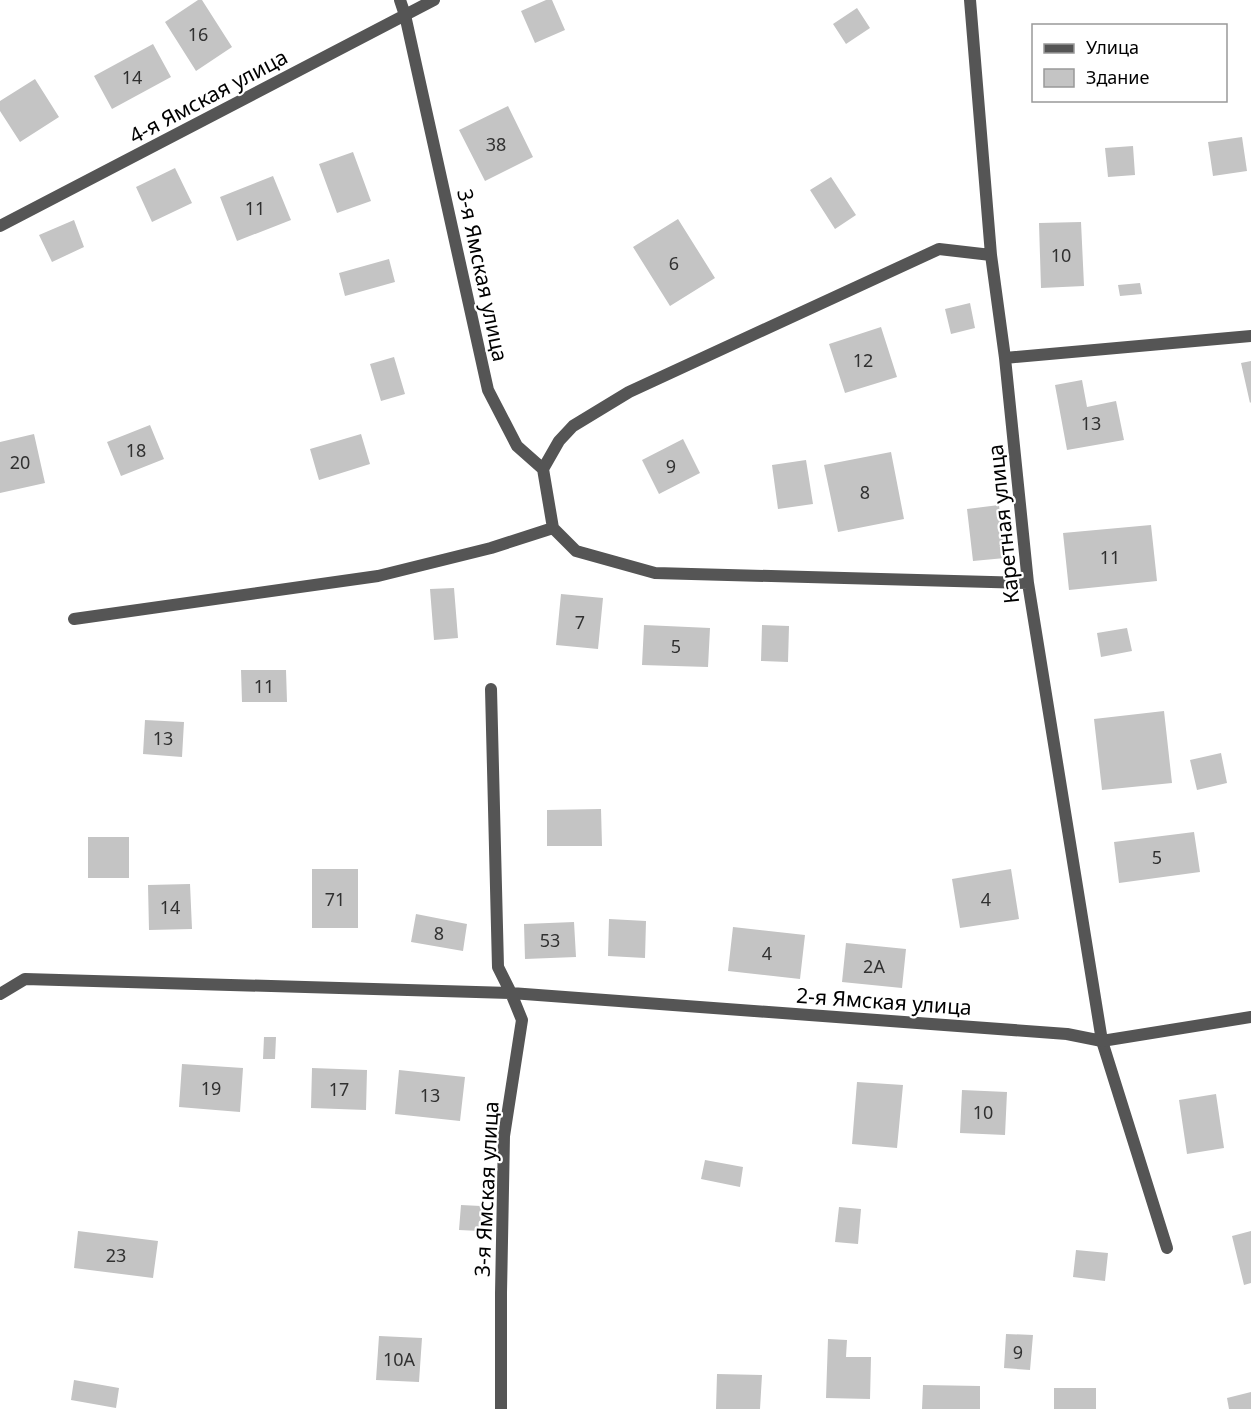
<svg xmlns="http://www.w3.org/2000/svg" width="1251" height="1409" font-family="'Noto Sans',sans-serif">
<rect width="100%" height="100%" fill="#fff"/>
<!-- building -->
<path fill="#c4c4c4" d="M198 0H202L232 47 196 71 165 22Z
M546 0H552L565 30 535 43 521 11Z
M857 8 870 28 846 44 833 24Z
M153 44 171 77 112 109 94 76Z
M35 79 59 117 20 142 0 111V101Z
M508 106 533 157 485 181 459 130Z
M1242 137 1247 171 1213 176 1208 142Z
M1133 146 1135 175 1108 177 1105 148Z
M353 152 371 201 337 213 319 164Z
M175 168 192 203 152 222 136 187Z
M273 176 291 220 237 241 220 197Z
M831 177 856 215 835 229 810 190Z
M678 219 715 278 670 306 633 247Z
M74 220 84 247 52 262 39 235Z
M1081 222 1084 286 1041 288 1039 223Z
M389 259 395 282 345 296 339 273Z
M1140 283 1142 294 1120 296 1118 285Z
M970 303 975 328 951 334 945 309Z
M881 327 897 377 845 393 829 344Z
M394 357 405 394 381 401 370 364Z
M1251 361V402L1250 403 1241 363Z
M1082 380 1087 407 1116 401 1124 440 1067 450 1055 385Z
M150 425 164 459 121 476 107 442Z
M34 434 45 483 0 493V442Z
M361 434 370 464 319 480 310 449Z
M683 439 700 473 659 494 642 460Z
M891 452 904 519 838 532 824 465Z
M806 460 813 504 778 509 772 465Z
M999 505 1005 558 973 561 967 509Z
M1151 525 1157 581 1069 590 1063 533Z
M454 588 458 638 434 640 430 589Z
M561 594 603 598 598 649 556 645Z
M644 625 710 628 708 667 642 665Z
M762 625 789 626 788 662 761 661Z
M1127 628 1132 651 1101 657 1097 633Z
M241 670H286L287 702H242Z
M1164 711 1172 783 1102 790 1094 719Z
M145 720 184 722 182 757 143 754Z
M1221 753 1227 783 1197 790 1190 760Z
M601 809 602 846H547V810Z
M1194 832 1200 872 1119 883 1114 842Z
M88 837H129V878H88Z
M312 869H358V928H312Z
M1011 869 1019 919 960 928 952 879Z
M190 884 192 929 149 930 148 885Z
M416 914 467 924 463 951 411 942Z
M609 919 646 921 645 958 608 956Z
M574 922 576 957 525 959 524 924Z
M733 927 805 935 800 979 728 971Z
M846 943 906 949 902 988 842 982Z
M264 1037H276L275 1059H263Z
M182 1064 243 1068 240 1112 179 1107Z
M312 1068 367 1070 366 1110 311 1108Z
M399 1070 465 1077 460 1121 395 1114Z
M857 1082 903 1085 897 1148 852 1144Z
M962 1090 1007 1092 1005 1135 960 1133Z
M1216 1094 1224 1148 1187 1154 1179 1100Z
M705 1160 743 1167 740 1187 701 1179Z
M461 1205 481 1206 480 1231 459 1230Z
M839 1207 861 1209 858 1244 835 1242Z
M78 1231 158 1241 153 1278 74 1268Z
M1251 1231V1283L1244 1285 1232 1236Z
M1076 1250 1108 1253 1105 1281 1073 1277Z
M1006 1334 1033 1335 1030 1370 1004 1368Z
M379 1336 422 1338 419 1382 376 1380Z
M828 1339 847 1340 846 1357H871L870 1399 826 1398Z
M717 1374 762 1375 760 1409H716Z
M74 1380 119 1388 116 1408 71 1400Z
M923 1385 980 1386V1409H922Z
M1054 1388H1096V1409H1054Z
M1251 1392V1409H1229L1227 1398Z"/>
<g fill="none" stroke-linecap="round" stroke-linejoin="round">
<!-- service -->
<path stroke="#555" stroke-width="12" d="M1102 1041 1167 1248"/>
<!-- minor -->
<path stroke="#555" stroke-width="12" d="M400 0 405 15 488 390 517 446 543 469 553 528
M970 0 991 255 1005 358 1028 583 1102 1041
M0 226 434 0
M1005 358 1251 336
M543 469 559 441 573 426 629 392 939 249 991 255
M553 528 576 551 655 573 1028 583
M74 619 378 576 491 548 553 528
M491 689 498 967 511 993 522 1020 504 1136 501 1293V1409
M0 994 25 979 511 993 1067 1034 1102 1041 1251 1017"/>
</g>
<g text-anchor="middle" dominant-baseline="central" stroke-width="4.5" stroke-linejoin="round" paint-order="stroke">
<!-- number labels -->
<g font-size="18" fill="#313131">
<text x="198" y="34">16</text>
<text x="132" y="77">14</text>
<text x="496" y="144">38</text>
<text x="255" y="208">11</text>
<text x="1061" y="255">10</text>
<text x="674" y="263">6</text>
<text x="863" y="360">12</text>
<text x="1091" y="423">13</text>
<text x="136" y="450">18</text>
<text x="20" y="462">20</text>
<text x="671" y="466">9</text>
<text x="865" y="492">8</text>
<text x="1110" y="557">11</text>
<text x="580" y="622">7</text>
<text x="676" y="646">5</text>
<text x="264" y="686">11</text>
<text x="163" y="738">13</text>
<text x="1157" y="857">5</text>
<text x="335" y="899">71</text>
<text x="986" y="899">4</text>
<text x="170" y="907">14</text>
<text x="439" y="933">8</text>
<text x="550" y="940">53</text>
<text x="767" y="953">4</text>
<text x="874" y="966">2А</text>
<text x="211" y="1088">19</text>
<text x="339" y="1089">17</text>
<text x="430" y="1095">13</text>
<text x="983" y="1112">10</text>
<text x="116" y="1255">23</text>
<text x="1018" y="1352">9</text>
<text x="399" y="1359">10А</text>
</g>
<!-- street labels -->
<g font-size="21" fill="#000" stroke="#fff">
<text transform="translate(208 96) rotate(-28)">4-я Ямская улица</text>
<text transform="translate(483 275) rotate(78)">3-я Ямская улица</text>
<text transform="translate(1003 524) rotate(-96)">Каретная улица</text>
<text transform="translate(884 1001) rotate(4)">2-я Ямская улица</text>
<text transform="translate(486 1189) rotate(-87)">3-я Ямская улица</text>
</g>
</g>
<!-- legend -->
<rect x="1032" y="24" width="195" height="78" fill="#ffffff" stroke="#999999" stroke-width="1.5"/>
<rect x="1044" y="44" width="30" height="9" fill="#555555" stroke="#999999" stroke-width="1.5"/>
<text x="1086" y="54" font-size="18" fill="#000000">Улица</text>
<rect x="1044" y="69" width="30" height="18" fill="#c4c4c4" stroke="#999999" stroke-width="1.5"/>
<text x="1086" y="84" font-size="18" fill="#000000">Здание</text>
</svg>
